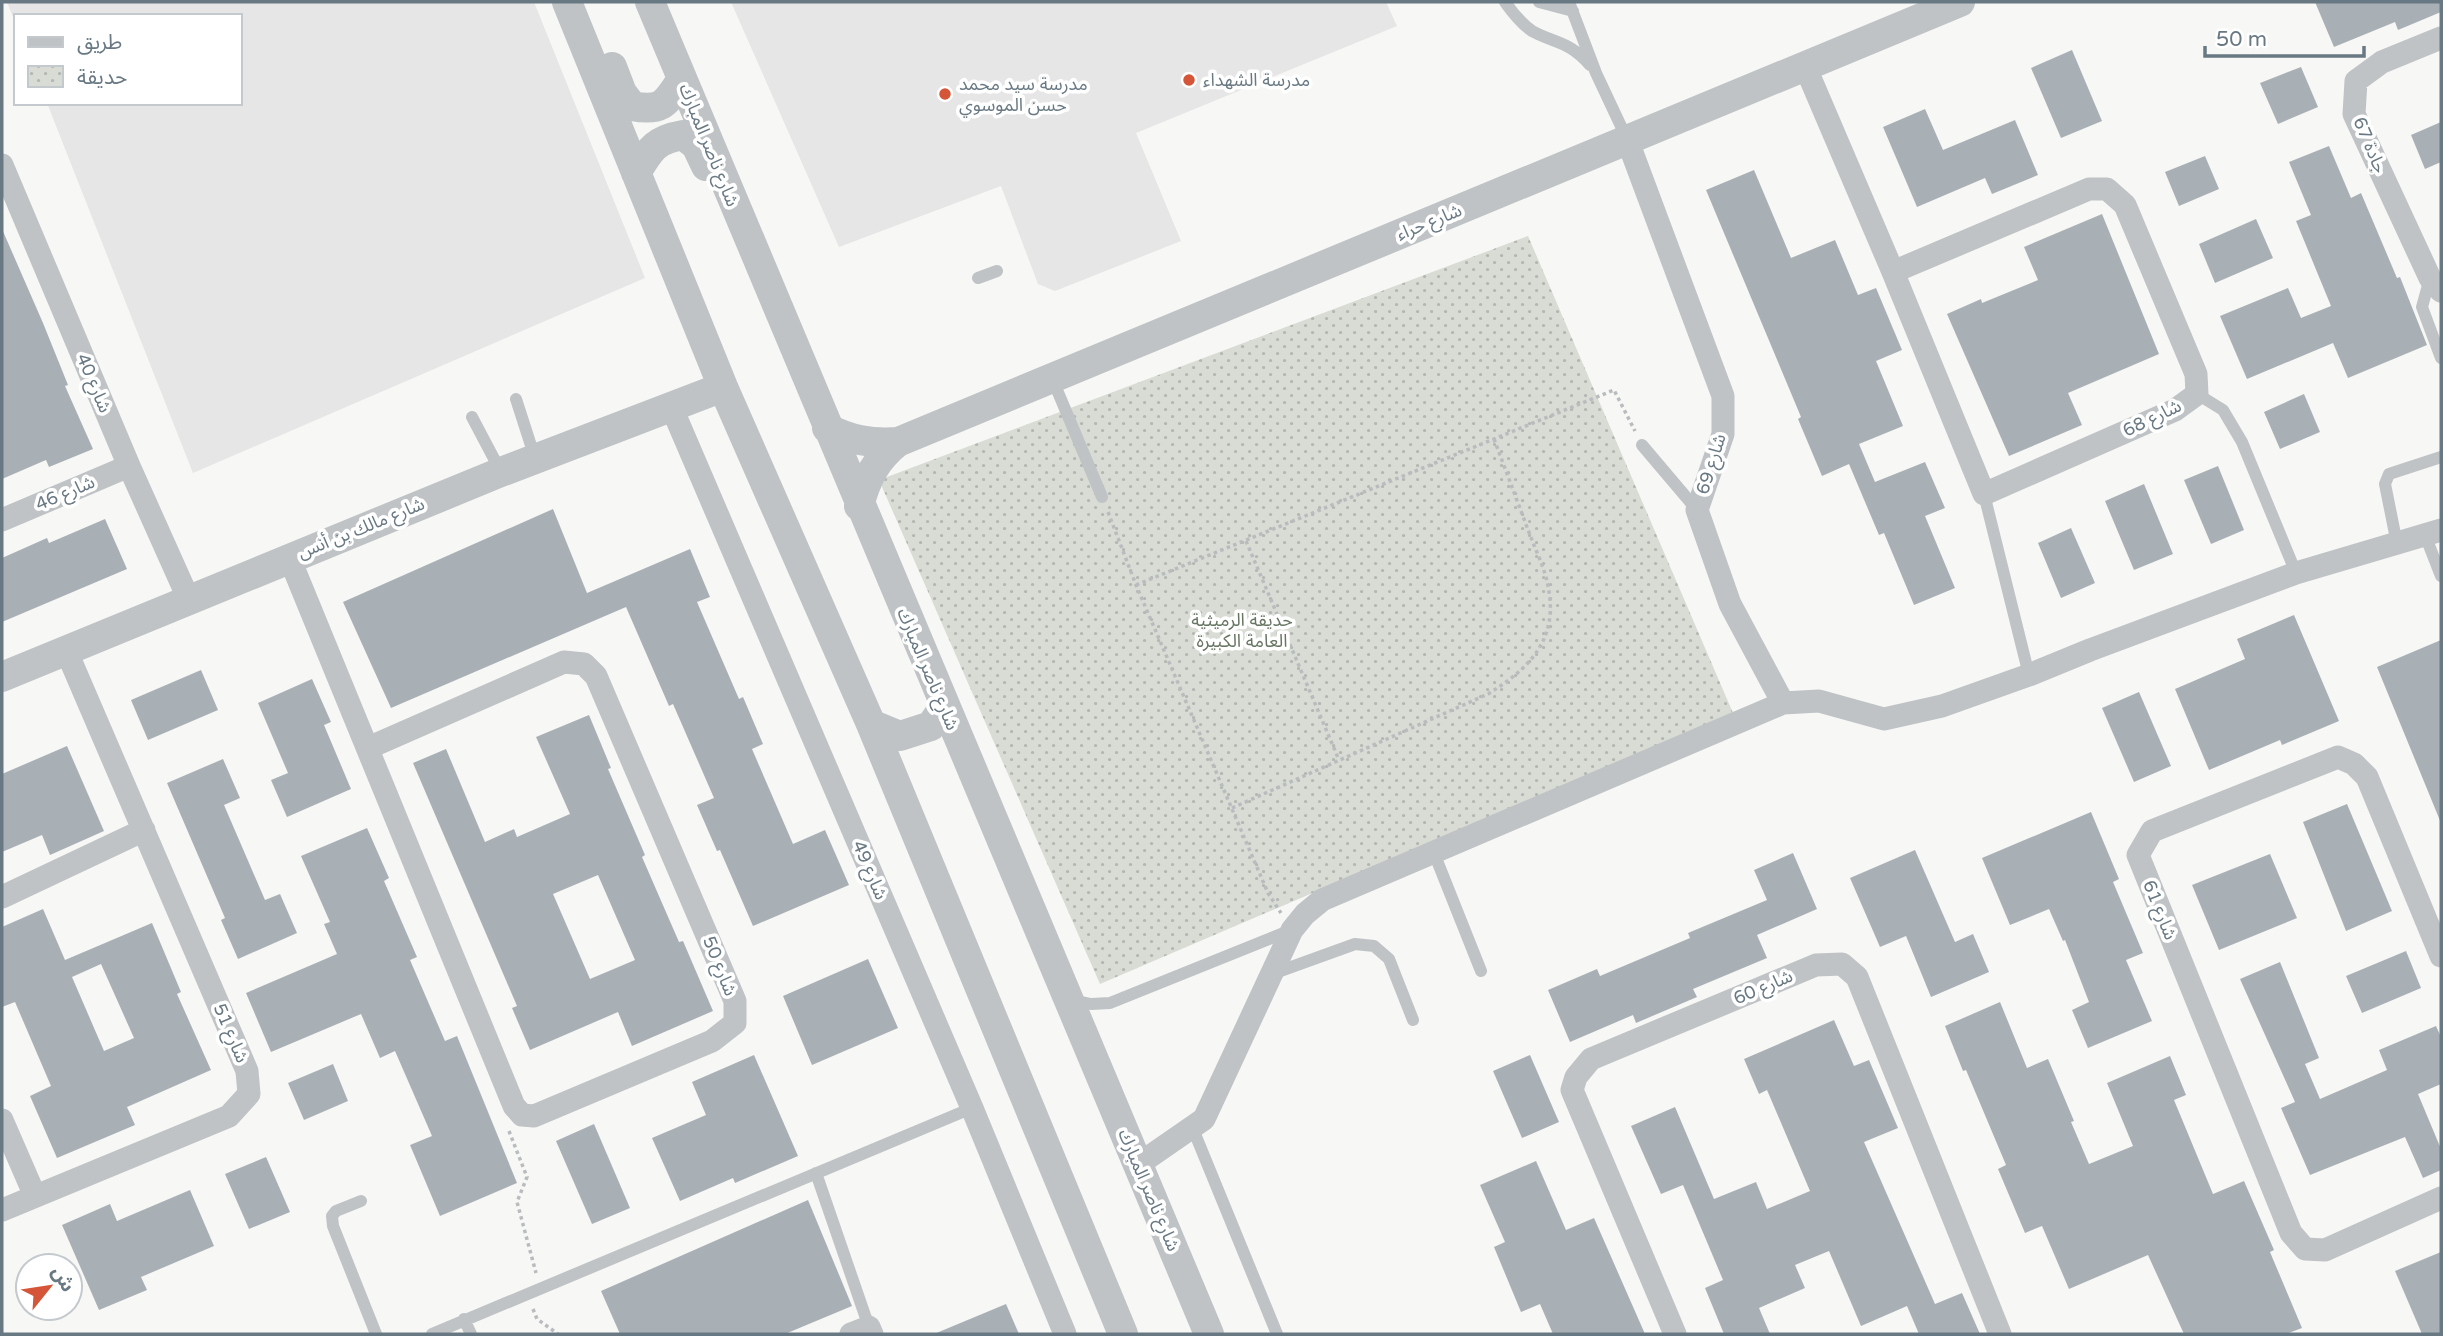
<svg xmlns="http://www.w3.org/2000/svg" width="2443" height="1336" font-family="'Varela Round','Noto Sans Arabic',sans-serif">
<defs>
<pattern id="park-dots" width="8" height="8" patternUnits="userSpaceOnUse" patternTransform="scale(1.75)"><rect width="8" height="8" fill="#d8dcd4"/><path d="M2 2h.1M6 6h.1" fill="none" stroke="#b3b7b1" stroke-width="1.8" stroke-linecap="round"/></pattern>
</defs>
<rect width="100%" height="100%" fill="#f7f7f5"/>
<!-- built -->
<path fill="#e5e6e5" d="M7 2H534L645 278 193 473 47 103H240V16H16V25Z
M731 2H1386L1397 26 1136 133 1181 241 1055 291 1038 284 1001 186 839 247Z"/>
<!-- park -->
<path fill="url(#park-dots)" d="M1528 236 1733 713 1100 984 879 480Z"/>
<!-- building -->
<path fill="#a9b0b5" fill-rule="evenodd" d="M2315 2H2441V12L2398 30 2395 22 2334 47Z
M2072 50 2102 121 2061 138 2031 68Z
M2301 67 2318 107 2278 124 2260 83Z
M1925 109 1943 150 2015 120 2038 175 1992 194 1985 178 1917 207 1883 127Z
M2441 122V162L2425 169 2411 135Z
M2329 146 2351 198 2361 193 2397 278 2400 277 2427 345 2348 378 2333 343 2247 379 2220 316 2288 288 2301 318 2331 306 2296 221 2311 215 2289 162Z
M2205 156 2219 189 2179 206 2165 172Z
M1754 170 1791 258 1835 240 1858 295 1876 288 1902 350 1876 361 1903 426 1859 444 1875 482 1925 462 1945 508 1925 516 1955 588 1914 605 1884 533 1879 535 1849 464 1822 476 1798 419 1801 417 1706 190Z
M2102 214 2159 354 2068 393 2082 425 2009 456 1947 314 1981 299 1982 303 2038 280 2024 247Z
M2256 219 2273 258 2215 283 2199 244Z
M2 229 43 323 68 385 65 386 93 449 49 467 46 460 2 479Z
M2304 394 2320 432 2280 449 2264 412Z
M2218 466 2244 530 2211 544 2184 480Z
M2144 484 2173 554 2134 570 2105 501Z
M553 509 587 593 690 549 710 597 697 602 739 699 743 697 763 744 752 749 793 844 825 830 849 885 753 926 720 850 717 851 697 805 714 798 673 704 669 706 626 607 391 708 343 602Z
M105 519 127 569 2 622V558L47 538 49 543Z
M2071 528 2095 583 2061 598 2038 543Z
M2294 615 2339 721 2282 745 2280 740 2209 770 2175 689 2245 659 2237 639Z
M2441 640V823L2377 667Z
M201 670 218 710 148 740 131 700Z
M312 679 331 722 324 725 351 789 287 817 271 780 288 773 258 703Z
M2139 692 2171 766 2134 782 2102 708Z
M589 715 611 768 608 769 645 855 642 857 679 942 683 941 713 1011 632 1046 618 1012 530 1050 512 1008 517 1006 413 763 446 749 485 842 514 829 517 837 570 814 536 737ZM598 875 635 960 590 979 553 894Z
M67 746 104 831 50 855 42 835 2 852V774Z
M223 759 240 798 224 805 265 900 280 894 297 933 238 959 221 920 225 918 167 783Z
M2347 804 2392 911 2346 931 2303 822Z
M2091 812 2119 879 2113 882 2143 953 2126 960 2152 1021 2088 1048 2072 1010 2089 1002 2065 940 2063 941 2049 909 2010 925 1982 858Z
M367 828 389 878 384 881 417 957 410 960 445 1041 457 1036 517 1183 440 1216 410 1145 432 1136 395 1051 380 1058 361 1014 271 1052 246 993 337 954 324 924 330 922 301 856Z
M1915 850 1955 942 1973 934 1989 972 1931 997 1906 936 1880 947 1850 878Z
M1793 853 1817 909 1757 935 1767 958 1693 989 1697 997 1636 1023 1633 1015 1570 1042 1548 990 1597 969 1600 976 1690 938 1688 933 1767 900 1754 870Z
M2270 854 2297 918 2219 950 2192 885Z
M43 909 65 960 152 923 181 992 177 994 211 1070 127 1107 135 1125 57 1158 30 1096 51 1086 15 1002 2 1007V927ZM101 964 134 1038 104 1051 72 977Z
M2406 951 2421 988 2362 1013 2346 976Z
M868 959 898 1028 812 1065 783 996Z
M2280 962 2319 1058 2305 1064 2320 1099 2387 1070 2379 1050 2436 1026 2441 1037V1084L2418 1094 2441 1149V1170L2423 1178 2405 1137 2310 1175 2281 1108 2295 1102 2240 979Z
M2000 1002 2027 1068 2048 1059 2074 1121 2071 1122 2089 1164 2133 1146 2107 1083 2170 1056 2186 1095 2174 1100 2213 1194 2244 1181 2274 1250 2270 1252 2302 1328 2286 1334H2184L2148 1255 2069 1289 2042 1226 2025 1233 1998 1169 2006 1165 1966 1070 1963 1071 1945 1026Z
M1834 1020 1854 1066 1869 1060 1898 1128 1864 1142 1935 1304 1962 1293 1980 1334H1919L1907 1306 1861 1326 1829 1251 1795 1265 1805 1288 1759 1308 1770 1334H1724L1705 1288 1723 1280 1683 1185 1661 1194 1631 1126 1675 1107 1714 1199 1756 1182 1767 1209 1810 1191 1767 1090 1759 1094 1744 1059Z
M754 1055 798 1156 735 1183 733 1178 680 1201 652 1138 706 1115 692 1082Z
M1530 1055 1559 1122 1522 1138 1493 1071Z
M333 1064 348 1101 304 1120 288 1083Z
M594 1124 630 1208 592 1224 556 1141Z
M266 1157 290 1212 249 1229 225 1174Z
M1536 1161 1566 1230 1594 1218 1645 1334H1553L1540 1304 1521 1312 1494 1247 1505 1242 1480 1185Z
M190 1190 214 1246 141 1277 147 1290 99 1310 62 1225 110 1204 117 1221Z
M808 1200 852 1306 785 1334H620L601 1291Z
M2441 1252V1334H2422L2395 1271Z
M1006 1304 1019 1334H934Z"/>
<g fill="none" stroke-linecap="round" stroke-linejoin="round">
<!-- path -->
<path stroke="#b9bcbe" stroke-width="3.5" stroke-dasharray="3.5 3.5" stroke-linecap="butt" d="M1108 512 1136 585 1268 893 1281 913
M1246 541 1339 760
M1136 585 1614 390 1635 431
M1232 808 1488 694C1530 668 1559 639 1548 586 1545 569 1536 551 1530 535 1518 503 1506 471 1494 439
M509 1131 527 1177 517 1202 536 1273
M533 1309 537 1319 558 1334"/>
<!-- service -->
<path stroke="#bfc3c6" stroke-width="12" d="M1505 2C1512 12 1522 24 1532 31 1556 44 1569 41 1590 65
M1539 2 1573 11
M1569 2 1596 73 1627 139
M978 278 997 271
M2430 278 2422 307 2441 358
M1052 378 1102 497
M2197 394 2223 410 2242 442 2296 573
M516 399 535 458
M472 417 501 472
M1642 445 1697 510
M1984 494 2029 675
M2425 535 2441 576
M2397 544 2385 484 2389 474 2441 457
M1434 853 1481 971
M1272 974 1355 944 1374 946 1389 959 1413 1020
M1072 1000 1091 1004 1110 1003 1291 930
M1193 1129 1277 1334
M816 1173 869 1327
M361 1201 336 1211 332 1216 333 1226 376 1334
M464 1319 471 1334
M432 1334 972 1108"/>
<!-- minor -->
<path stroke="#bfc3c6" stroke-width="23" d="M2441 38 2382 62 2356 81 2354 114 2430 278 2441 291
M1805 66 1893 272 1984 494 2175 410 2197 394 2196 374 2125 205 2107 189H2089L1893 272
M1627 139 1723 396V434L1697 510 1730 604 1783 703
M2 165 129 466 189 600
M671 406 972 1108 1065 1334
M2 520 129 466
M289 557 514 1106 522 1115 534 1116 712 1041 735 1023V1001L596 676 584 664 564 662 368 748
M2 897 144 830
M2441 956 2367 777 2354 764 2338 757 2152 831 2138 855 2291 1233 2305 1249 2325 1250 2441 1198
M2 1120 35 1196
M1139 1164 1204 1119 1292 930 1305 914 1322 900 1783 703 1819 701 1884 719 1942 706 2029 675 2090 650 2296 573 2441 530
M2 1210 229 1116 249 1094 247 1071 66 650
M851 1334 869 1327 872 1334
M1675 1334 1572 1090 1576 1077 1591 1059 1816 965 1842 964 1857 977 2000 1334"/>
<!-- tertiary -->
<path stroke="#bfc3c6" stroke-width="30" d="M567 2 723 387 871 724 1123 1334
M650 2 1209 1334
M612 67 622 93 632 106C663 112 666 103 682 79
M636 173C650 150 654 140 683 135L696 145 706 166
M827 428C850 440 871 444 898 442L1960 2
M859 506C866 479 876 459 898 442
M2 677 501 472 723 387
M871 724 900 736 931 726 944 707"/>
</g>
<!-- markers -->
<g fill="#d55538" stroke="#fff" stroke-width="2.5">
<circle cx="1189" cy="80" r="7"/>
<circle cx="945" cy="94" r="7"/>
</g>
<g text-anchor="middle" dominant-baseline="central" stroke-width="7" stroke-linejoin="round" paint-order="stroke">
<!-- poi labels -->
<g font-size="18" fill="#697983" stroke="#fff" text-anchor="start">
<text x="1203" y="80">مدرسة الشهداء</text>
<text x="959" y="84">مدرسة سيد محمد<tspan x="959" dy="21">حسن الموسوي</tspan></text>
</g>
<!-- street labels -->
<g font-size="18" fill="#697983" stroke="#fff">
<text transform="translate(709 145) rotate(68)">شارع ناصر المبارك</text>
<text transform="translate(2370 145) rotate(67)">جادة 67</text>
<text transform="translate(1429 222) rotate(-22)">شارع حراء</text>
<text transform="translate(94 383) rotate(67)">شارع 40</text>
<text transform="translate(2152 418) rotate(-26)">شارع 68</text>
<text transform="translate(1711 464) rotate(-73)">شارع 69</text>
<text transform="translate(65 493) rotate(-23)">شارع 46</text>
<text transform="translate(361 528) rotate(-22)">شارع مالك بن أنس</text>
<text transform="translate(928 669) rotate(67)">شارع ناصر المبارك</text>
<text transform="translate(870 870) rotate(67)">شارع 49</text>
<text transform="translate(2160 910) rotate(68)">شارع 61</text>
<text transform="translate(720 966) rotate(68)">شارع 50</text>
<text transform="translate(1763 987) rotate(-23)">شارع 60</text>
<text transform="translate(231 1033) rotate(67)">شارع 51</text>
<text transform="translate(1149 1190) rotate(67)">شارع ناصر المبارك</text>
</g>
<!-- park labels -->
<g font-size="18" fill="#677663" stroke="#fff">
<text x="1242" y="620">حديقة الرميثية<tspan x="1242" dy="21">العامة الكبيرة</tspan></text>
</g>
</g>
<!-- border -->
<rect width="2443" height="1336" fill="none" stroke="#697983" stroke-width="7"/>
<!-- legend -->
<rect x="14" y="14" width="228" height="91" fill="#ffffff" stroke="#c3c9cd" stroke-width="2"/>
<rect x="28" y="37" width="35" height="10" fill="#bfc3c6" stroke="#c3c9cd" stroke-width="2"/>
<text x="77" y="49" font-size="21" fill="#697983">طريق</text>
<rect x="28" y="66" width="35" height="21" fill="url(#park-dots)" stroke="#c3c9cd" stroke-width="2"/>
<text x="77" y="84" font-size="21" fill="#697983">حديقة</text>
<!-- north arrow -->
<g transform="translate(49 1287) rotate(60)"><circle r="33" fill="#ffffff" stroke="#c3c9cd" stroke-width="2"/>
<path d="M0-5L12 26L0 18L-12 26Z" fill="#d55538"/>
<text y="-10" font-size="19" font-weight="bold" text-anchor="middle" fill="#697983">ش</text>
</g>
<!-- scale -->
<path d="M2205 46v10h159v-10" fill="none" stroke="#697983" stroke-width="3.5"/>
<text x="2216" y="46" font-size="21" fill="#697983" stroke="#ffffff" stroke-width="5" paint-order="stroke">50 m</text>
</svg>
